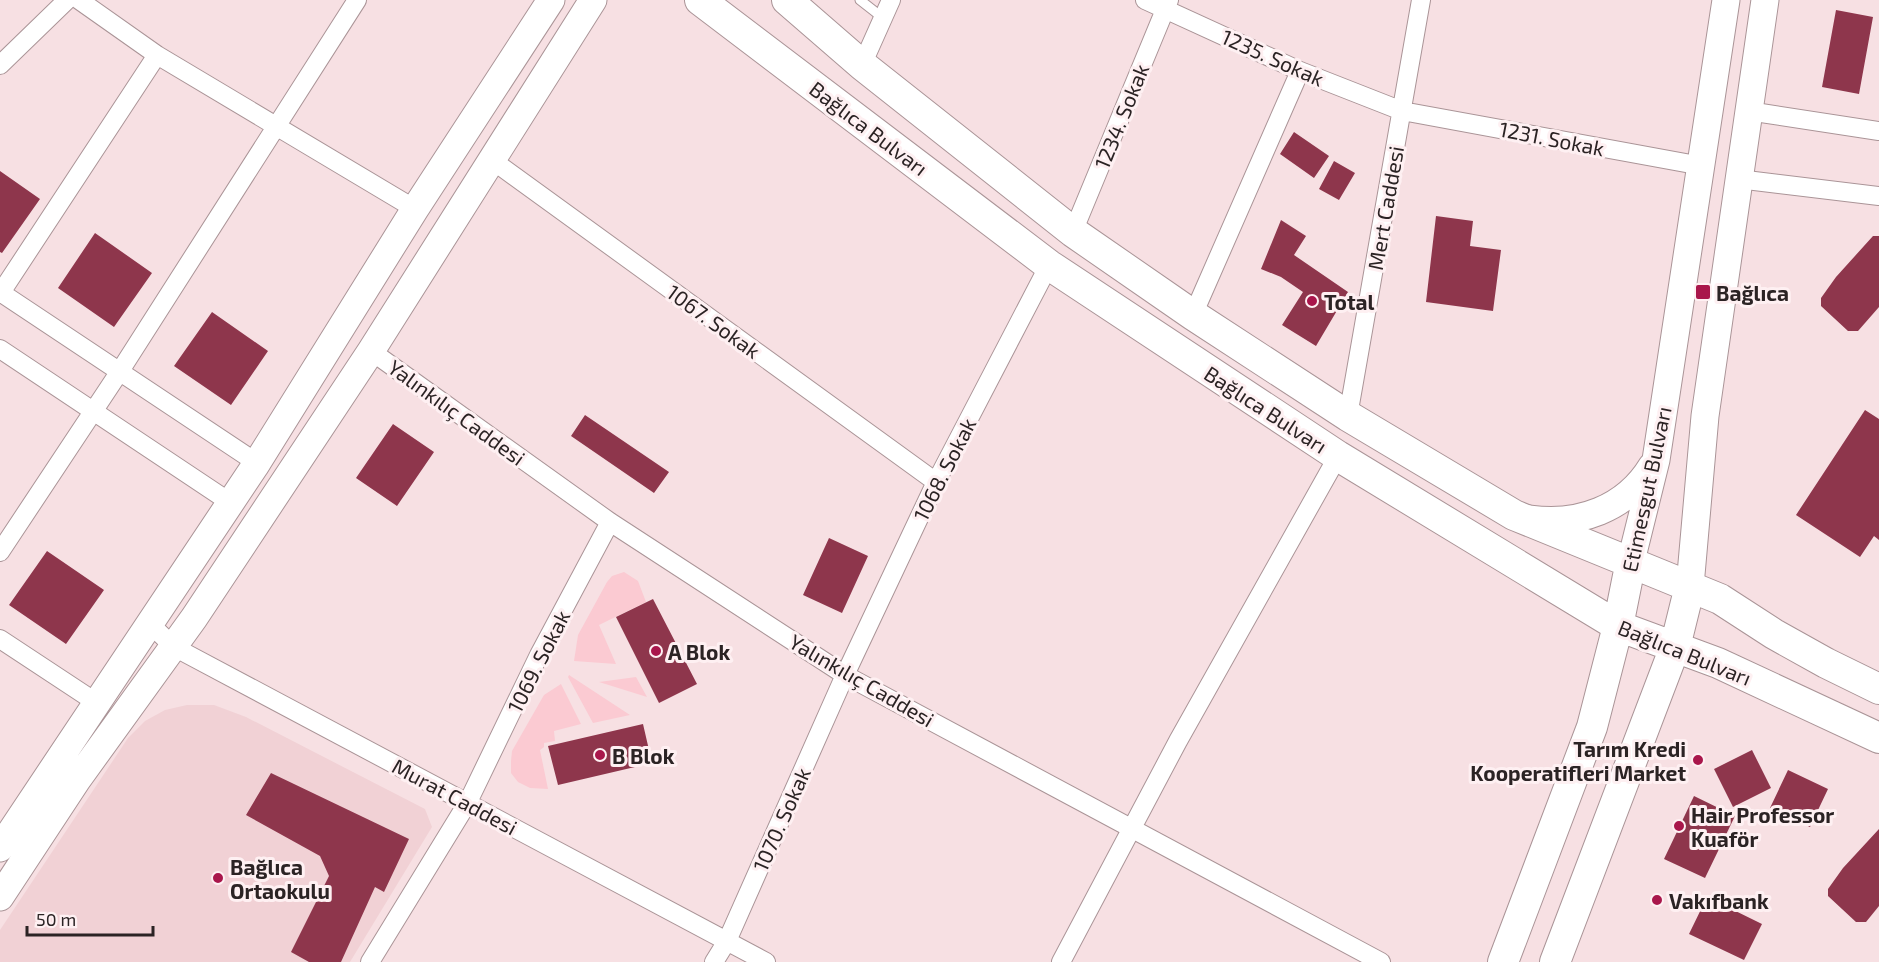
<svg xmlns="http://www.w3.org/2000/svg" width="1879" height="962" font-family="'Exo 2',sans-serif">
<rect width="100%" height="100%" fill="#f7e0e3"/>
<!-- built -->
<path fill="#f1d1d5" d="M187 705H214L246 717 425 809 432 827 350 962H0V930L128 738 145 721 165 710Z"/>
<!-- green -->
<path fill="#fbcad2" d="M624 572 638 581 646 602 599 625 616 664 574 661 578 635 607 582 612 576Z
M569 675 630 715 593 723 568 677Z
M636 677 647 697 599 682Z
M561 684 581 724 554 731 555 741 544 743V747L540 750 548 789 530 788 518 782 511 773V761L512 751 544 695Z"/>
<!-- building -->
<path fill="#8e364c" d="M1836 10 1873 17 1859 94 1822 87Z
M1294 132 1329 156 1314 178 1280 154Z
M1334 161 1355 173 1339 200 1319 189Z
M0 171 40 199 2 253 0 252Z
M1436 216 1473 221 1470 246 1501 250 1493 311 1426 302Z
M1281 220 1306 236 1294 255 1348 292 1316 346 1282 325 1303 292 1281 277 1261 269Z
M95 233 152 273 114 327 58 288Z
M1873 236H1879V307L1858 331H1848L1821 306V298L1836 277Z
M212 312 268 351 231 405 174 366Z
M1865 410 1879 419V540L1874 536 1860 557 1796 515Z
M585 415 669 472 654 493 571 436Z
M393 424 434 452 397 506 356 478Z
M829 538 868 556 842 613 803 595Z
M47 551 104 590 66 644 9 605Z
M653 599 697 684 659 703 616 617Z
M643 724 652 763 558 785 548 746Z
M1752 750 1771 788 1733 807 1714 769Z
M1788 770 1828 789 1810 827 1770 808Z
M271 773 409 839 384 892 375 887 341 962H309L291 952 329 876 320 856 246 815Z
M1694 796 1735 816 1705 878 1664 859Z
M1879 829V906L1866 922H1856L1828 896V889L1843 868Z
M1707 897 1762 924 1744 960 1689 934Z"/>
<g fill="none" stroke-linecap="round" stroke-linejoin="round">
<defs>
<path id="lane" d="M860 0 883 18"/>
<path id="street" d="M79 0 157 55 415 209
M1145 0 1300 71 1402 111 1702 166
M0 65 67 0
M862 65 891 0
M1748 111 1879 131
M492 160 936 482
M1738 179 1879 196
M1073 232 1169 0
M0 292 257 463
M0 294 157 55
M1193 315 1300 71
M0 349 231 503
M371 351 610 522 845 675 1381 962
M1348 416 1421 0
M0 552 120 371 357 0
M149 623 174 647 766 962
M0 639 97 703
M370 962 468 802 539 655 610 522
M714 962 727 941 845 675 936 482 1049 265
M1061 962 1178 741 1338 456"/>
<path id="secondary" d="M1530 519C1578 526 1626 509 1652 466
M1631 561 1656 460 1726 0
M1690 586 1705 416 1765 0
M0 848 255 466 415 209 551 0
M0 897 77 780 194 618 371 351 593 0"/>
<path id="primary" d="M700 0 1049 265 1338 456 1618 626 1718 663 1879 738
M787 0 862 65 1073 232 1193 315 1348 416 1514 515 1720 599 1774 634 1826 663 1879 689
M1503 962 1592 727 1618 626 1631 561
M1555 962 1675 647 1690 586"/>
</defs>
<!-- lane casing -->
<use href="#lane" stroke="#aa9497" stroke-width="11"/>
<!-- street casing -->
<use href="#street" stroke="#aa9497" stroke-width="20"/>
<!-- secondary casing -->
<use href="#secondary" stroke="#aa9497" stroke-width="29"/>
<!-- primary casing -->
<use href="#primary" stroke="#aa9497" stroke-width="32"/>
<!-- lane -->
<use href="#lane" stroke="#fff" stroke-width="9"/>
<!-- street -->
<use href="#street" stroke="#fff" stroke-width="18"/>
<!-- secondary -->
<use href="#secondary" stroke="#fff" stroke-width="27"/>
<!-- primary -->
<use href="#primary" stroke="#fff" stroke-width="30"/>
</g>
<!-- markers -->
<g fill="#a9164b" stroke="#fef0f2" stroke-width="2">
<rect x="1695" y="284" width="16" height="16" rx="3"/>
<circle cx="1312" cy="301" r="6"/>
<circle cx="656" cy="651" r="6"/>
<circle cx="600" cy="755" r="6"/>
<circle cx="1698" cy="760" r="6"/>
<circle cx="1679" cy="826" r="6"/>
<circle cx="218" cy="878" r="6"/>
<circle cx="1657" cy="900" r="6"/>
</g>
<g text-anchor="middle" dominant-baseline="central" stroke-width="6" stroke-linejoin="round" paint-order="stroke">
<!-- street labels -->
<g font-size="21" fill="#2b2324" stroke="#fef0f2">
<text transform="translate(1273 57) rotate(24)">1235. Sokak</text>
<text transform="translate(1121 116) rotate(-68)">1234. Sokak</text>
<text transform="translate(869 128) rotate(37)">Bağlıca Bulvarı</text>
<text transform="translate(1552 138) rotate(11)">1231. Sokak</text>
<text transform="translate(1385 208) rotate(-80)">Mert Caddesi</text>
<text transform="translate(714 321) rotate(36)">1067. Sokak</text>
<text transform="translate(1266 409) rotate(33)">Bağlıca Bulvarı</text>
<text transform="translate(457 412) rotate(36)">Yalınkılıç Caddesi</text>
<text transform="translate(944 469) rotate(-63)">1068. Sokak</text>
<text transform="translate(1646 489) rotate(-78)">Etimesgut Bulvarı</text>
<text transform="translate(1685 652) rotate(22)">Bağlıca Bulvarı</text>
<text transform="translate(538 661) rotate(-63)">1069. Sokak</text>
<text transform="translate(862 680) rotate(30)">Yalınkılıç Caddesi</text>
<text transform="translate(455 796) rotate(28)">Murat Caddesi</text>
<text transform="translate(781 819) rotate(-66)">1070. Sokak</text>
</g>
<!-- poi labels -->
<g font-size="21" font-weight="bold" fill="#2b2324" stroke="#fef0f2" text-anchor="start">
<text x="1716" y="292">Bağlıca</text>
<text x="1324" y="301">Total</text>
<text x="668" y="651">A Blok</text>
<text x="1686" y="748" text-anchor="end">Tarım Kredi<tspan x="1686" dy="24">Kooperatifleri Market</tspan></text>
<text x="612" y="755">B Blok</text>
<text x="1691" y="814">Hair Professor<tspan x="1691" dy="24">Kuaför</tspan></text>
<text x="230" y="866">Bağlıca<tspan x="230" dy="24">Ortaokulu</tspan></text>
<text x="1669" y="900">Vakıfbank</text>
</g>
</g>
<!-- scale -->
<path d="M27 926v9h126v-9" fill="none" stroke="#2b2324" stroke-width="3"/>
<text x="36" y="926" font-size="18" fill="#2b2324" stroke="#fef0f2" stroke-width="4.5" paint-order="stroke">50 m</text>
</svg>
